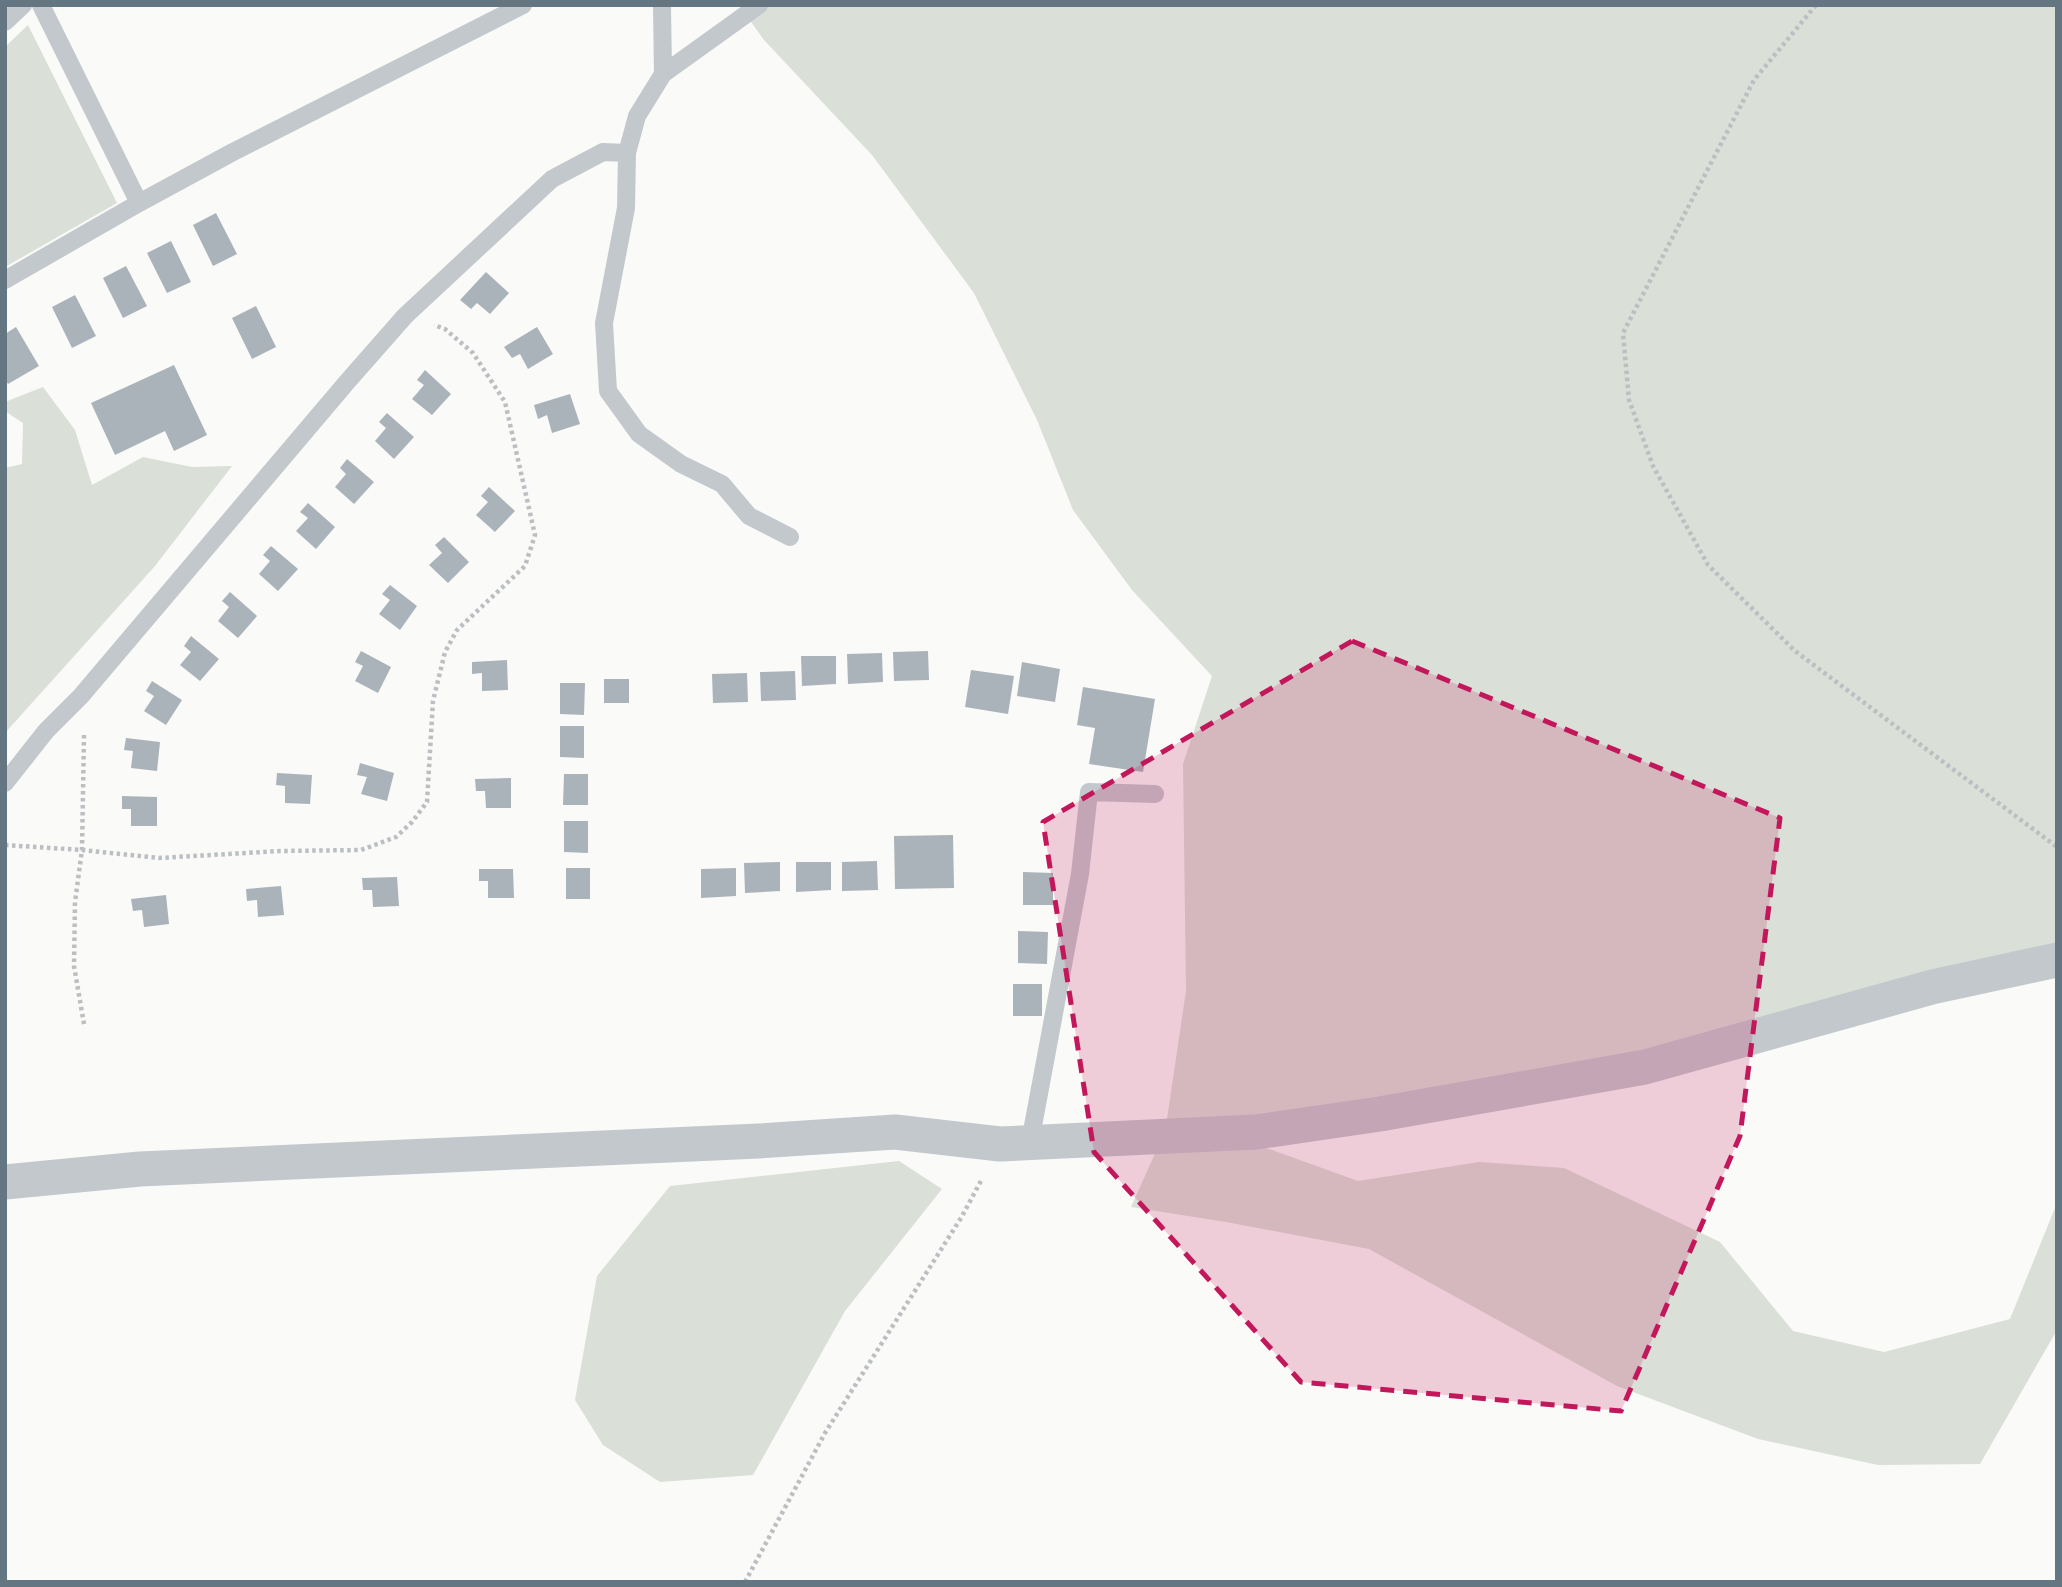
<svg xmlns="http://www.w3.org/2000/svg" width="2062" height="1587" font-family="'DejaVu Sans',sans-serif">
<rect width="100%" height="100%" fill="#fafaf8"/>
<!-- green -->
<path fill="#dadfd7" d="M739 5H2057V949L1645 1055 1252 1120 1167 1119 1186 991 1183 764 1212 676 1132 590 1073 510 1037 420 974 293 872 155 764 40Z
M28 25 117 203 5 267V47Z
M43 387 75 430 92 485 143 457 192 467 232 466 155 566 5 733V468L22 464 23 423 5 411V402Z
M1250 1142 1358 1181 1479 1162 1564 1168 1720 1242 1793 1331 1884 1352 2010 1319 2057 1203V1330L1980 1464 1878 1465 1758 1439 1617 1386 1369 1249 1226 1222 1131 1207 1158 1147Z
M899 1161 942 1189 845 1311 753 1475 660 1482 603 1445 575 1400 597 1276 670 1186Z"/>
<!-- building -->
<path fill="#aab3b9" d="M216 213 237 254 213 266 193 225Z
M171 241 191 282 167 293 147 253Z
M126 266 147 306 123 318 103 278Z
M486 272 509 293 490 314 477 303 471 309 460 300Z
M75 295 96 336 72 348 52 307Z
M256 306 276 347 252 359 232 318Z
M16 327 39 366 8 384 5 379V334Z
M537 327 553 354 528 369 520 354 512 358 504 347Z
M174 365 207 435 174 451 165 431 115 455 91 403Z
M425 370 451 394 432 415 412 399 424 385 417 380Z
M570 394 580 424 552 433 547 415 538 419 534 405Z
M387 413 414 437 394 459 375 441 386 428 379 422Z
M347 459 374 482 354 504 335 487 346 474 340 468Z
M489 487 515 511 495 532 476 515 488 502 481 496Z
M308 503 335 527 316 549 296 531 308 518 300 512Z
M444 537 469 562 448 583 429 565 442 553 435 545Z
M271 546 298 569 278 591 259 574 270 561 263 555Z
M390 585 417 606 400 630 379 614 390 600 382 594Z
M230 592 257 616 238 638 218 621 229 607 222 601Z
M191 636 219 659 200 681 180 665 191 652 184 646Z
M361 651 391 667 378 693 355 681 363 666 355 662Z
M928 651 929 680 894 681 893 652Z
M882 653 883 682 848 684 847 654Z
M801 656H836V684L802 686Z
M507 660 508 690 482 691V673L472 674V662Z
M1022 662 1060 669 1055 702 1017 696Z
M971 670 1014 676 1008 714 965 707Z
M795 671 796 700 761 701 760 672Z
M747 673 748 702 713 703 712 674Z
M604 679H629V703H604Z
M152 681 182 700 166 725 144 711 154 696 146 691Z
M560 683H585L584 715 560 714Z
M1083 687 1155 699 1143 772 1089 764 1095 728 1077 725Z
M560 726H584V758L560 757Z
M126 738 160 742 157 771 131 768 133 751 124 750Z
M360 763 394 773 387 801 361 794 367 777 357 775Z
M277 773 312 775 310 804 285 803V786L276 785Z
M564 774H588V805H563Z
M511 778V808H486L485 791H476L475 779Z
M122 796 157 797V826H131V809H122Z
M564 821H588V853L564 852Z
M953 835 954 888 895 889 894 836Z
M877 861 878 890 842 891V862Z
M780 862V891L745 893 744 863Z
M796 862H831V890L796 892Z
M566 868H590V899H566Z
M736 868V896L701 898V869Z
M479 869H513L514 898H488V881H479Z
M1023 872 1053 873V905H1023Z
M397 877 399 906 373 907 372 890H363L362 878Z
M281 886 284 915 258 917 257 900 247 901 246 889Z
M166 895 169 924 144 927 142 910 133 911 131 899Z
M1018 931 1048 932 1047 964 1018 963Z
M1013 984H1042V1016H1013Z"/>
<g fill="none" stroke-linecap="round" stroke-linejoin="round">
<!-- path -->
<path stroke="#bbbfc2" stroke-width="4.5" stroke-dasharray="3.5 3.5" stroke-linecap="butt" d="M1816 5 1754 80 1623 333 1629 400 1653 466 1708 565 1795 651 2057 847
M84 735 82 850 75 902 74 966 84 1024
M5 845 82 850 159 858 280 851 361 850 396 837 412 822 427 802 433 701 445 652 457 630 525 566 535 535 505 402 473 353 445 329 434 325
M745 1582 825 1433 961 1218 982 1179"/>
<!-- lane -->
<path stroke="#c3c8cc" stroke-width="18" d="M41 5 139 203
M662 5 663 74
M759 5 663 74 637 116 627 153 626 208 604 323 608 391 639 434 681 464 722 484 749 516 790 537
M5 22 23 5
M5 280 139 203 233 152 523 5
M5 783 46 731 81 696 347 382 405 316 552 179 603 152 627 153
M1030 1142 1080 874 1089 792 1155 794"/>
<!-- street -->
<path stroke="#c3c8cc" stroke-width="35" d="M5 1182 140 1169 759 1141 895 1132 1000 1144 1256 1132 1380 1114 1645 1067 1932 987 2057 960"/>
</g>
<!-- marked area -->
<path fill="#c2185b" fill-opacity="0.2" stroke="#c2185b" stroke-width="5" stroke-dasharray="14 9" stroke-linejoin="round" d="M1352 641 1780 818 1740 1136 1621 1411 1301 1382 1094 1152 1043 822Z"/>
<!-- border -->
<rect width="2062" height="1587" fill="none" stroke="#657683" stroke-width="14"/>
</svg>
